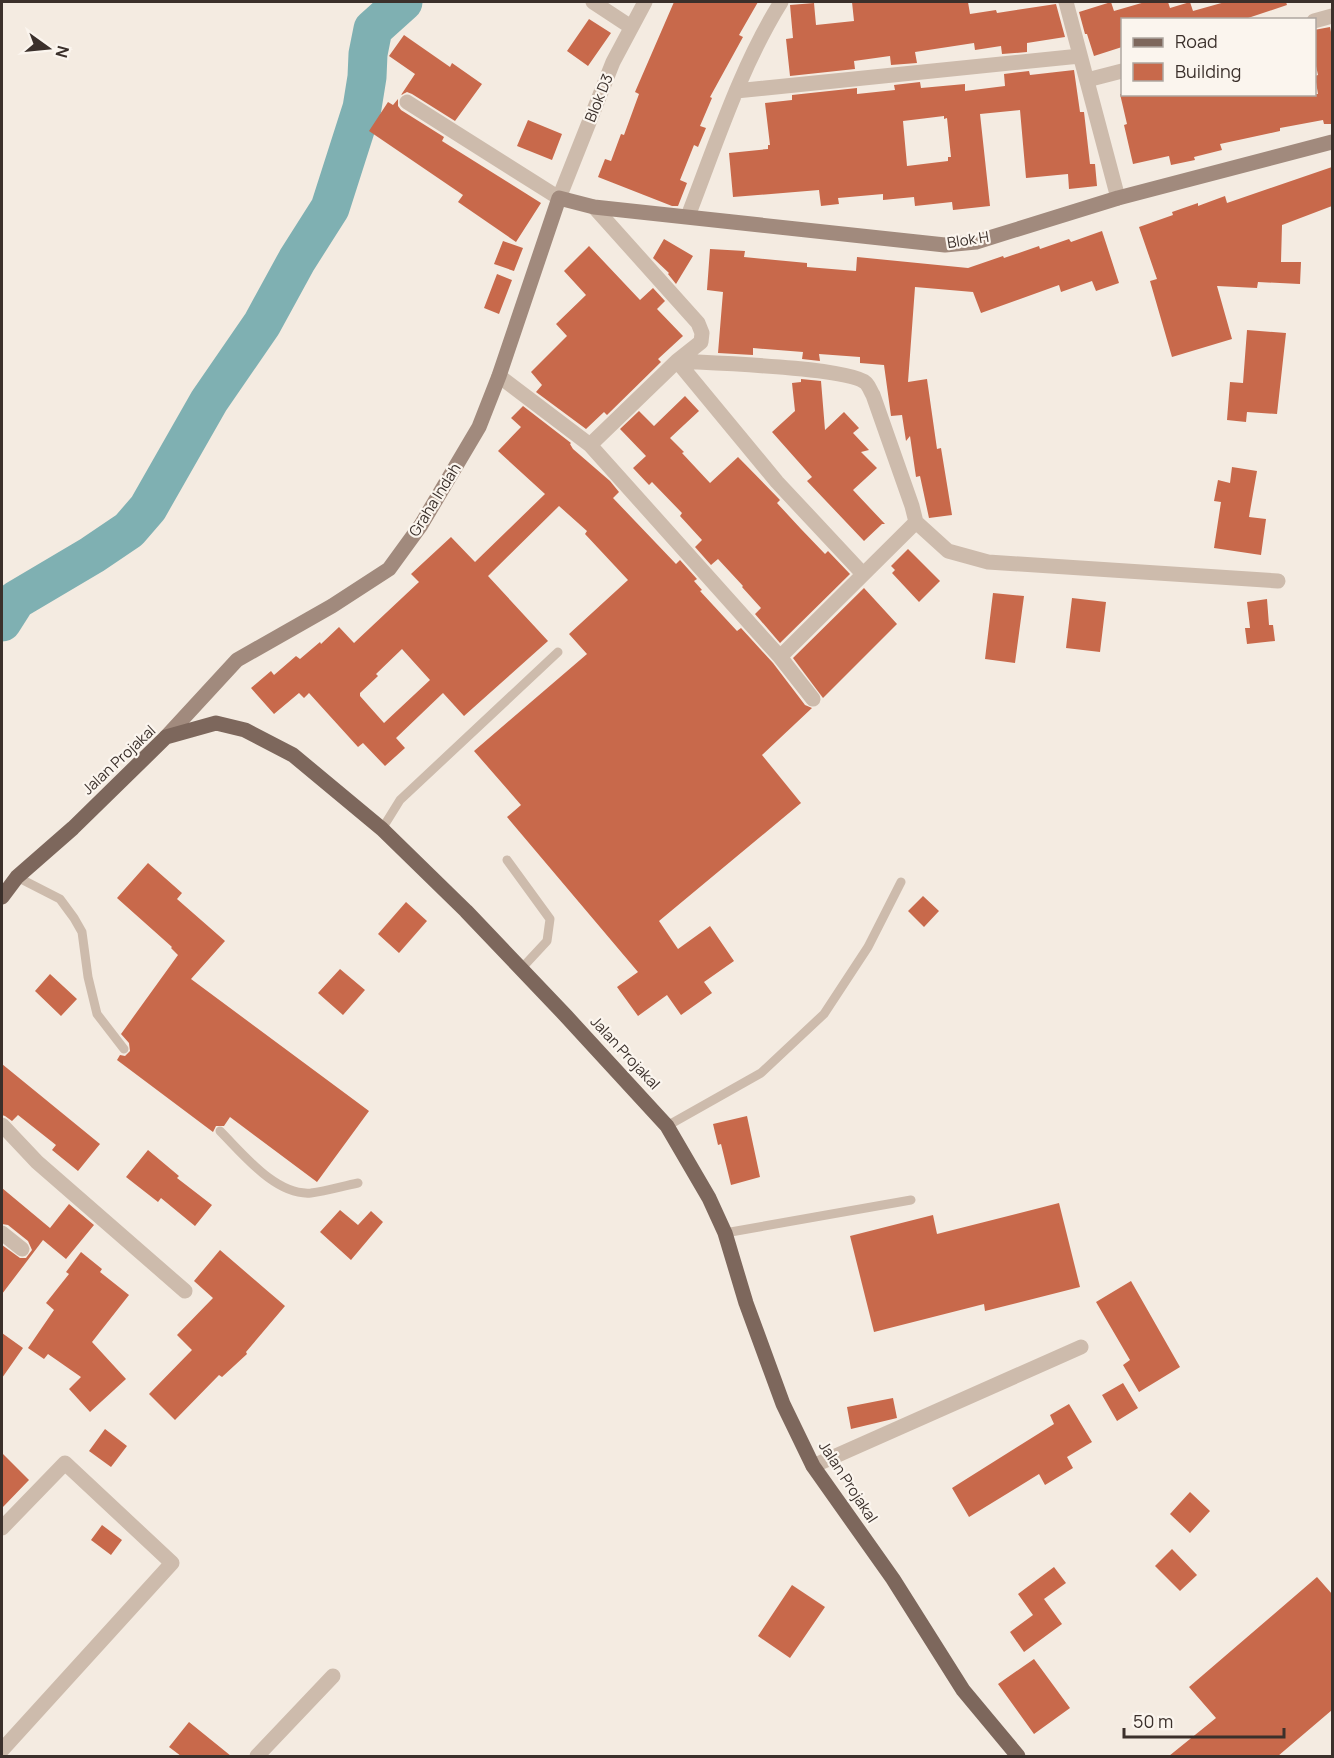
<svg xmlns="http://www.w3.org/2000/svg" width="1334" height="1758" font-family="Manrope,sans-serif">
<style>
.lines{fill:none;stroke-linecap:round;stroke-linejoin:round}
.river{stroke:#7fb0b2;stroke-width:39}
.building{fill:#c8694b;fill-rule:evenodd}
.lane{stroke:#cdbbac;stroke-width:9}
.street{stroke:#cdbbac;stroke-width:15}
.secondary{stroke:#a18a7d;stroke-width:15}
.primary{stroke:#7d675c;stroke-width:15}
.labels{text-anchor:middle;stroke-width:4.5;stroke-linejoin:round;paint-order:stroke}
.street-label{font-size:15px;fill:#3b302b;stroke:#fbf5ee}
</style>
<rect width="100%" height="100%" fill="#f4ebe1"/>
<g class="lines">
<path class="river" d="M 2,622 L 16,600 L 92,555 L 129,530 L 148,508 L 209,401 L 262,324 L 297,260 L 330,208 L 362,108 L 367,77 L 368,54 L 373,29 L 403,2"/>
</g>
<path class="building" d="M 674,2 L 758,2 L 739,35 L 743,37 L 710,97 L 712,98 L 700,126 L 706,128 L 698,147 L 694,145 L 680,180 L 687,183 L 678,206 L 672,206 L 598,177 L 605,159 L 611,161 L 621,134 L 624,135 L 639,94 L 635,92 Z
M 852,2 L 968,2 L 970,14 L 996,10 L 997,13 L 1056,4 L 1065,37 L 1027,43 L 1027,52 L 1002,54 L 1001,46 L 975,50 L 974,43 L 915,52 L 917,63 L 891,65 L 890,56 L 854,61 L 855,69 L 790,76 L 786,39 L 793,38 L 790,5 L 814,3 L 816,25 L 854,21 Z
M 1111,2 L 1114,11 L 1145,2 L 1168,2 L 1170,8 L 1190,2 L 1193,11 L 1225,2 L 1286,2 L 1287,5 L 1242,20 L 1122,20 L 1122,47 L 1094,56 L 1087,34 L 1085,34 L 1079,12 Z
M 589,19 L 611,33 L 588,66 L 567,51 Z
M 1330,27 L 1332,37 L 1332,124 L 1324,124 L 1323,120 L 1280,128 L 1280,131 L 1220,144 L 1222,150 L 1194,157 L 1195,160 L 1171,165 L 1169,156 L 1133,164 L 1124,125 L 1127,124 L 1120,94 L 1318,94 L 1315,76 L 1318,75 L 1314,57 L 1314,30 Z
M 404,35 L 450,67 L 452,63 L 482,84 L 455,121 L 412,94 L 407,92 L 401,95 L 415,74 L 389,56 Z
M 1074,70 L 1080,112 L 1084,112 L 1090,164 L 1095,164 L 1097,186 L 1069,189 L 1068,174 L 1026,178 L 1020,110 L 980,114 L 990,206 L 953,210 L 952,202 L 915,206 L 914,197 L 883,200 L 883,194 L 838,198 L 839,204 L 821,206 L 819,190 L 733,197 L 729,153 L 768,149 L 768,145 L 770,145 L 765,103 L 792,100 L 792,95 L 857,88 L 857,94 L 895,90 L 894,85 L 920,82 L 921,88 L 965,84 L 965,91 L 1005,86 L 1004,74 L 1029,71 L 1030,75 ZM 944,116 L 944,119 L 947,118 L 951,157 L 948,157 L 948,161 L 907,166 L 903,121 Z
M 398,99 L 398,106 L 401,110 L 444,137 L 442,141 L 541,203 L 516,242 L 458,202 L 463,195 L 369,131 L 388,102 L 393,105 Z
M 528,120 L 562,134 L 552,160 L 517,146 Z
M 1332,167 L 1332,206 L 1282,225 L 1281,262 L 1301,262 L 1300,284 L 1258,282 L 1257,288 L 1217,286 L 1232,339 L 1172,357 L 1150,281 L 1157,279 L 1139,227 L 1173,215 L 1172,212 L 1198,203 L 1198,206 L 1225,196 L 1227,203 Z
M 1102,231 L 1119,283 L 1096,291 L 1092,281 L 1061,292 L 1059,285 L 981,313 L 973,292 L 915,287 L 908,382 L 927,379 L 937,449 L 941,448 L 952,515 L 929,518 L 920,476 L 916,477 L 910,436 L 906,441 L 902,415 L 891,416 L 884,365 L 860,363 L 860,357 L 819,354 L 820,361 L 802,359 L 803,352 L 753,348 L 753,355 L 718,353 L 723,292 L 707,290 L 710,249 L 745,251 L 744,257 L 807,263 L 807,267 L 856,271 L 857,257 L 968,268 L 1003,256 L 1004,258 L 1039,246 L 1040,249 L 1069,239 L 1071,242 Z
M 664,239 L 693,256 L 676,284 L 668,274 L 669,273 L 653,258 Z
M 503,241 L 523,248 L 514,271 L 494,264 Z
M 589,246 L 640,300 L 653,288 L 665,301 L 657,309 L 683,336 L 658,359 L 661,362 L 607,415 L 604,412 L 586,429 L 536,392 L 542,385 L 531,372 L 567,336 L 556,324 L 586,295 L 564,271 Z
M 497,274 L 512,280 L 499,314 L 484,308 Z
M 1247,330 L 1286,333 L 1277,414 L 1247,412 L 1246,422 L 1227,420 L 1230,382 L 1243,383 Z
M 801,379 L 821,381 L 825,430 L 844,412 L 859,428 L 853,433 L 869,450 L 861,452 L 877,468 L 853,490 L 885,524 L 882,524 L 864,541 L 807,481 L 812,477 L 772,432 L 795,411 L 792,383 L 801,382 Z
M 685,396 L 699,411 L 670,438 L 684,452 L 682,453 L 710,483 L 738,457 L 780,500 L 777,503 L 801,529 L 825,554 L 828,551 L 850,574 L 780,643 L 755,614 L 761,608 L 742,587 L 743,586 L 718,559 L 711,565 L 695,547 L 702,540 L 680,516 L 682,513 L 652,482 L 649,485 L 633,468 L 646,456 L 620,429 L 639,411 L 654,426 Z
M 523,406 L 571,443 L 570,444 L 573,449 L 610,481 L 619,492 L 613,498 L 676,564 L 680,560 L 697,579 L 694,581 L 702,590 L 700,591 L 737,631 L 741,628 L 773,663 L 805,705 L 812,708 L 762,755 L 801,803 L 659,921 L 678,949 L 710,926 L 734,961 L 704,982 L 712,993 L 681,1015 L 667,995 L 638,1016 L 617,987 L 638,972 L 507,817 L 521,805 L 474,751 L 587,654 L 569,634 L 628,580 L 585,534 L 587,531 L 559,506 L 488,576 L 548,641 L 464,716 L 443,693 L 396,738 L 405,748 L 385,766 L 363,743 L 358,747 L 309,693 L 304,698 L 299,693 L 274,714 L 251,688 L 271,671 L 274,675 L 296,656 L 300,659 L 320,642 L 321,644 L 339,627 L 354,643 L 419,582 L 411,574 L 451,537 L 475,562 L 545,494 L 498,451 L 521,427 L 511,418 ZM 402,649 L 430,680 L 384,723 L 360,696 L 360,693 L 378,676 L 376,674 Z
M 1232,467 L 1257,471 L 1249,517 L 1266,519 L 1261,555 L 1214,548 L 1221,502 L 1214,501 L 1218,480 L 1230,483 Z
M 908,549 L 940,581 L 919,602 L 892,573 L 895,570 L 891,566 Z
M 864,588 L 897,624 L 823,698 L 793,658 Z
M 993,593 L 1024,596 L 1015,663 L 985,659 Z
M 1072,598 L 1106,602 L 1100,652 L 1066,648 Z
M 1267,599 L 1269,625 L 1273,625 L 1275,641 L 1247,644 L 1245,628 L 1250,628 L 1247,602 Z
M 148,863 L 182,893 L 177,899 L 225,941 L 191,979 L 369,1111 L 317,1182 L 230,1117 L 224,1126 L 216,1126 L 213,1132 L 117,1060 L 120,1055 L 125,1056 L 130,1051 L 129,1043 L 121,1034 L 178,955 L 171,948 L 172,947 L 117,898 Z
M 923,896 L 939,911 L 924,927 L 908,911 Z
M 406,902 L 427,921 L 399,953 L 378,934 Z
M 340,969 L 365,990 L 343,1015 L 318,993 Z
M 50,974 L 77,999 L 61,1016 L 35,991 Z
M 2,1064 L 100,1144 L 78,1171 L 52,1150 L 56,1145 L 18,1115 L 12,1121 L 5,1116 L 2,1115 Z
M 747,1116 L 760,1177 L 731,1185 L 721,1144 L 718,1145 L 713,1124 Z
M 148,1150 L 179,1176 L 177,1178 L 212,1205 L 195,1226 L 161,1198 L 158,1202 L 126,1177 Z
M 2,1188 L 50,1228 L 69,1204 L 94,1225 L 66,1259 L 43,1240 L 2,1294 L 2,1245 L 20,1258 L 26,1258 L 32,1250 L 28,1241 L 8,1225 L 2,1224 Z
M 1059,1203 L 1080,1287 L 985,1311 L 984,1304 L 874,1332 L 850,1236 L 933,1215 L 937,1234 Z
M 340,1210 L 358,1225 L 371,1211 L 383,1222 L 351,1260 L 320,1232 Z
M 220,1250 L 285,1306 L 246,1352 L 247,1354 L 222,1377 L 219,1375 L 175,1420 L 149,1394 L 192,1350 L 177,1335 L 213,1298 L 194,1281 Z
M 81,1252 L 102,1269 L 100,1272 L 129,1295 L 92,1342 L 126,1379 L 90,1412 L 69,1389 L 81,1377 L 48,1354 L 44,1359 L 28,1348 L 54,1310 L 46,1303 L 69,1274 L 66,1272 Z
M 1131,1281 L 1180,1367 L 1139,1392 L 1123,1365 L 1130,1360 L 1096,1302 Z
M 2,1333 L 23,1348 L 2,1378 Z
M 1123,1383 L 1138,1408 L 1117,1421 L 1102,1395 Z
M 893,1398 L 897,1418 L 851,1429 L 847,1407 Z
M 1069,1404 L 1092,1442 L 1067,1457 L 1073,1468 L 1045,1485 L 1039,1474 L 969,1517 L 952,1488 L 1054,1424 L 1050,1415 Z
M 105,1429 L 127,1446 L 111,1467 L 89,1451 Z
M 2,1453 L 29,1480 L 2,1508 Z
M 1190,1492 L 1210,1511 L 1190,1533 L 1170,1514 Z
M 102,1525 L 122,1540 L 111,1555 L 91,1540 Z
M 1172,1549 L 1197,1575 L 1180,1591 L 1155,1566 Z
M 1054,1567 L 1066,1583 L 1044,1599 L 1062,1624 L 1024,1652 L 1010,1632 L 1033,1615 L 1018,1594 Z
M 1317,1577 L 1332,1594 L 1332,1710 L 1278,1756 L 1169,1756 L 1216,1718 L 1189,1687 Z
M 792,1585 L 825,1607 L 790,1658 L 758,1636 Z
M 1034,1659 L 1070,1708 L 1034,1734 L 998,1684 Z
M 189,1722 L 231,1756 L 181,1756 L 169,1747 Z"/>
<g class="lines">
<path class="lane" d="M 382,829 L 400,800 L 558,652
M 507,860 L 550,919 L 547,941 L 521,969
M 17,877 L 60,899 L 74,918 L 82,932 L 88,977 L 97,1014 L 124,1049
M 667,1126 L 761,1073 L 824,1014 L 868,947 L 901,882
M 220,1131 C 243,1154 276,1196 311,1193 C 327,1191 343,1186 358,1183
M 725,1233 L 911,1200"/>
<path class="street" d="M 593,2 L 631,27
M 1066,2 L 1118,198
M 1314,21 L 1332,16
M 1087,80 L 1122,71
M 736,91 L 1080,56
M 407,102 L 559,198 L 613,62 L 645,2
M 688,216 C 716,144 740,68 781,2
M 677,361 C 709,363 848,367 866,383 C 869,386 871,392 873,395 L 912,506 L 916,522 L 780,657
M 677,361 L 777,482 L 863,574
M 499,376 L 590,445 L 780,657 L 813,699
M 590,445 L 677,361 L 701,342 L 702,333 L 698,323 L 594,207
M 916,522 L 948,551 L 988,562 L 1278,581
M 2,1125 L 37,1162 L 185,1291
M 2,1233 L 22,1249
M 813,1466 L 1081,1347
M 2,1528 L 65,1463 L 172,1563 L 2,1750
M 257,1756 L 333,1676"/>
<path class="secondary" d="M 166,737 L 237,660 L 332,606 L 389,569 L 421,525 L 479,427 L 499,376 L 559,198 L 594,207 L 945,245 L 976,242 L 1118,198 L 1332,142"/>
<path class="primary" d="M 2,897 L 17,877 L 73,828 L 166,737 L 216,723 L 245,730 L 293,755 L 382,829 L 466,911 L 566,1016 L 667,1126 L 709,1198 L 725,1233 L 746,1303 L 783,1404 L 813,1466 L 893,1579 L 963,1690 L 1018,1756"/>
</g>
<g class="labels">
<g class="street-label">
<text transform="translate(599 98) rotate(-68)" y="5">Blok D3</text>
<text transform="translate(968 240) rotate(-9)" y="5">Blok H</text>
<text transform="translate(435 500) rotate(-58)" y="5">Graha Indah</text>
<text transform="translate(119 760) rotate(-43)" y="5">Jalan Projakal</text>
<text transform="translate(625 1053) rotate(47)" y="5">Jalan Projakal</text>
<text transform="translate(848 1482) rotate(57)" y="5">Jalan Projakal</text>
</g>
</g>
<rect width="1334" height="1758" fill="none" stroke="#3b302b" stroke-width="6"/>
<rect x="1121" y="18" width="195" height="78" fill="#fbf5ee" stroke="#aea6a0" stroke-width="1.5"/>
<rect x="1133" y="38" width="30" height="9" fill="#7d675c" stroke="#aea6a0" stroke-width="1.5"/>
<text x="1175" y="48" font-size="18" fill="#3b302b">Road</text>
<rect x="1133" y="63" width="30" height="18" fill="#c8694b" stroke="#aea6a0" stroke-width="1.5"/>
<text x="1175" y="78" font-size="18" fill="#3b302b">Building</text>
<g transform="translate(48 48) rotate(105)" stroke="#fbf5ee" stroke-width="4.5" paint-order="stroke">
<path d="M0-4.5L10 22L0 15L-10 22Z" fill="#3b302b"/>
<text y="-9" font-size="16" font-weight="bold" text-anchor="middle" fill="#3b302b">N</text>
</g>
<path d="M1124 1728v9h160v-9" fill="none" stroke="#3b302b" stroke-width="3"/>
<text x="1133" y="1728" font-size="18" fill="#3b302b" stroke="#fbf5ee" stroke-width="4.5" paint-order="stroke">50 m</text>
</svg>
